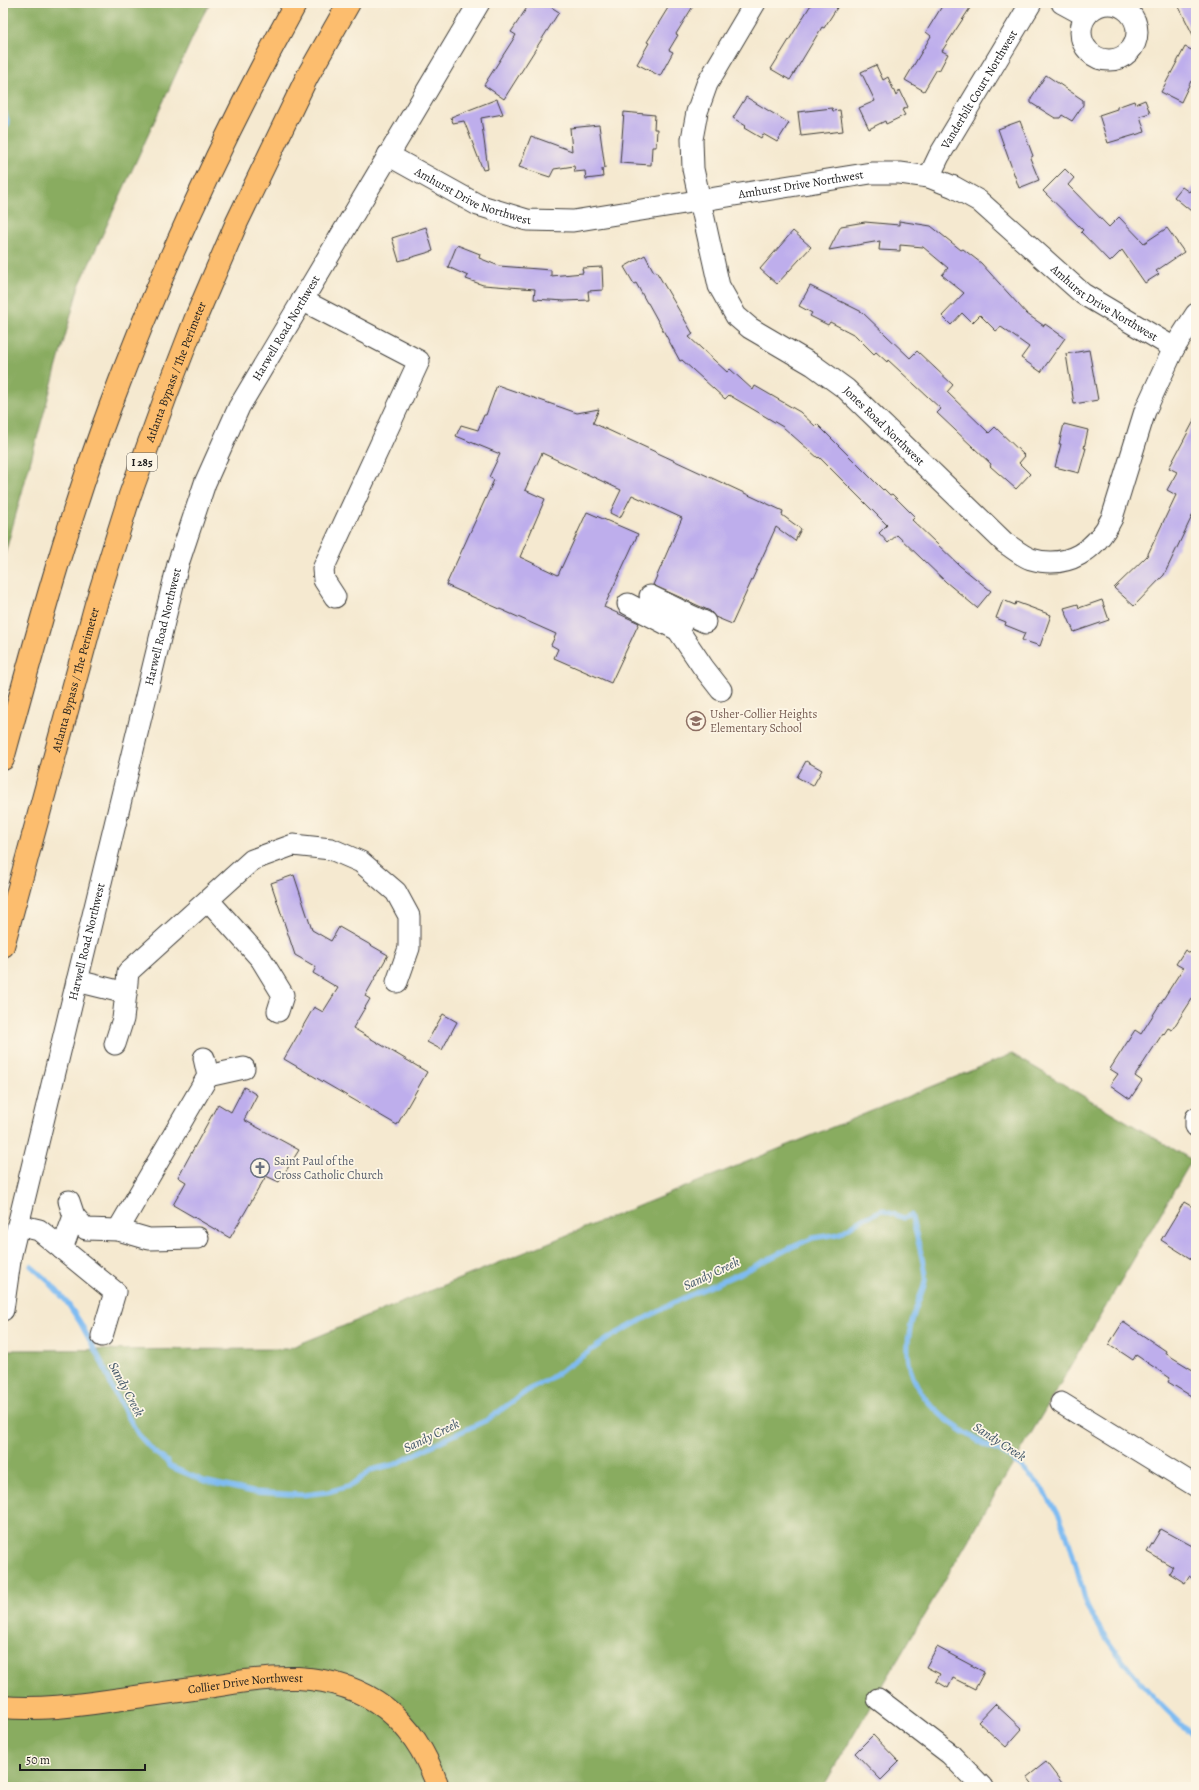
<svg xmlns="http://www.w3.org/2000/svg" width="1199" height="1790" font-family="Alegreya,serif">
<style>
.forest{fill:#89ac61;stroke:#52643e}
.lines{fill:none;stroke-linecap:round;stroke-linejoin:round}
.stream{stroke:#7fbcf2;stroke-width:5}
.building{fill:#beaeec}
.minor-casing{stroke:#3d3b37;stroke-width:23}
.major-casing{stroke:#3d3b37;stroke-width:24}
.highway-casing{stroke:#3d3b37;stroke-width:24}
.minor{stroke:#fff;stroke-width:21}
.major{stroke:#fcbd6e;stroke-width:22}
.highway{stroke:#fcbd6e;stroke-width:22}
.labels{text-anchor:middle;stroke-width:3.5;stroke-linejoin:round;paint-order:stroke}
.shield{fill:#fcf5e5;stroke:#5f5d58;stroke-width:1}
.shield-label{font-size:11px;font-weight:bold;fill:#1c1c1c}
.street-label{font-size:12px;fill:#1c1c1c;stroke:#fcf5e5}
.education-label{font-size:12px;fill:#785e54;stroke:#fcf5e5;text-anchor:start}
.worship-label{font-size:12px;fill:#5b616d;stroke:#fcf5e5;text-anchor:start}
.water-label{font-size:13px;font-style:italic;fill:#3f5467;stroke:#fcf5e5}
</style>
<rect width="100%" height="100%" fill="#fcf5e5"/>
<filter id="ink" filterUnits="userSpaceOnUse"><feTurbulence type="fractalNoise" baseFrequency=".025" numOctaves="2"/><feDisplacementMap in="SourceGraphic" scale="8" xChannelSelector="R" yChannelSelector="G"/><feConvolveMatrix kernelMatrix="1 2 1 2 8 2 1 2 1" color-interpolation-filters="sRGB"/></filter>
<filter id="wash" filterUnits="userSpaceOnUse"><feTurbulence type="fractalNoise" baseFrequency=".012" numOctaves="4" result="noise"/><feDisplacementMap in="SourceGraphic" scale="16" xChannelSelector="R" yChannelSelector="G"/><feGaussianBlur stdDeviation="0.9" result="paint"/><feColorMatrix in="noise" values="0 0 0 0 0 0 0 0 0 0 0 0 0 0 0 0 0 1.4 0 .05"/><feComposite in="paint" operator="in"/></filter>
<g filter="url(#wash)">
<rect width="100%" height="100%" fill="#f5e9d0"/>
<path class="forest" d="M 3,3 L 210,3 L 202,17 L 79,286 L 3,561 Z
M 1012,1054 L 1192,1160 L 823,1787 L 3,1787 L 3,1377 L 8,1350 L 287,1349 Z"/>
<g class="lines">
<path class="stream" d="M 3,108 L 8,123 L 3,133
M 31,1266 L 49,1282 L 66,1301 L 80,1322 L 104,1367 L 113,1390 L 138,1434 L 154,1452 L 168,1462 L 169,1466 L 204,1481 L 253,1492 L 303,1495 L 328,1492 L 352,1485 L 371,1470 L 396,1464 L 441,1441 L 487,1420 L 527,1391 L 549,1379 L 612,1336 L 677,1301 L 745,1271 L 790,1248 L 813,1238 L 839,1234 L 859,1221 L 882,1210 L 904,1218 L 911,1215 C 915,1230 926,1267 925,1281 C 924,1288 920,1296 918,1302 C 909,1327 903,1351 913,1377 C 926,1409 956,1428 984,1444 C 991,1448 1000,1451 1007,1456 C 1020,1465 1032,1477 1042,1489 C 1064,1515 1071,1548 1080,1580 C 1083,1589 1084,1599 1088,1607 C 1110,1652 1158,1705 1196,1738"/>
</g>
<g id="blocks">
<path class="building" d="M 530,3 L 545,3 L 559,12 L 504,99 L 484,85 L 516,35 L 511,32 Z
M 671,3 L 695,3 L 676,34 L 678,35 L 669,50 L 673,52 L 660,76 L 637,64 L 649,43 L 647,42 Z
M 812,3 L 840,3 L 824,28 L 822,27 L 790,80 L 771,69 Z
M 944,3 L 962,3 L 970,8 L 942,51 L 948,54 L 939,71 L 937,69 L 924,91 L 905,80 L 931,36 L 926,32 Z
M 1177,3 L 1196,3 L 1196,41 Z
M 1185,47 L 1196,52 L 1196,84 L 1191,81 L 1181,102 L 1161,92 Z
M 876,65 L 883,80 L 888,77 L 896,96 L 900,90 L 908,107 L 902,110 L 905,115 L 886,124 L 885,121 L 869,129 L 859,108 L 875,101 L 861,72 Z
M 1046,75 L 1083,100 L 1083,105 L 1072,121 L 1062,115 L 1060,118 L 1055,118 L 1031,103 L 1031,98 Z
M 746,97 L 789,123 L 777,142 L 763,134 L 761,138 L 744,128 L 746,126 L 733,118 Z
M 497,99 L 503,114 L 481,118 L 488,169 L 483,170 L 464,121 L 453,123 L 451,117 Z
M 1145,100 L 1150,113 L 1140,116 L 1145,132 L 1108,143 L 1099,115 L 1117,109 L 1117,107 L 1134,101 L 1135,104 Z
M 832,108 L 833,111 L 840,110 L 843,131 L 801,136 L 798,112 Z
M 624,112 L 655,115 L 654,129 L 657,129 L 656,147 L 652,147 L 651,165 L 620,163 Z
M 1020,121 L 1033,156 L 1030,158 L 1039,180 L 1019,188 L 998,129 Z
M 599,125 L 605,168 L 602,169 L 603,177 L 586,179 L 585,171 L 575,172 L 574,166 L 554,169 L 550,177 L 519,167 L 531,136 L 572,151 L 570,128 Z
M 1065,169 L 1074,178 L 1068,185 L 1109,227 L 1119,217 L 1144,243 L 1167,228 L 1184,252 L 1156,271 L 1159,274 L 1145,283 L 1122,250 L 1110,262 L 1081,232 L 1083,230 L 1043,191 Z
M 1196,183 L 1196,215 L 1174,197 L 1182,187 L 1189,192 Z
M 899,221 L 931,226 L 961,250 L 963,249 L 981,263 L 1027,314 L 1044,326 L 1045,324 L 1065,338 L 1041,372 L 1021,358 L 1029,347 L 1001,327 L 996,331 L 980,315 L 972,323 L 962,313 L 951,325 L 942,316 L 964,293 L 942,275 L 948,268 L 923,247 L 900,245 L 900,251 L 879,250 L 880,241 L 829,250 L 841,226 L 865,222 L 899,225 Z
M 426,227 L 433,251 L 399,261 L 392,238 Z
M 793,231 L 811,247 L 777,284 L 760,269 Z
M 457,245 L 480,254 L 479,258 L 499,266 L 551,270 L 551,276 L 583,273 L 582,268 L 602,267 L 603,290 L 588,291 L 589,300 L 565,301 L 534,299 L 535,289 L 483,285 L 466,279 L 468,276 L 448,267 Z
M 645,255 L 654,272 L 656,271 L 693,334 L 689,337 L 727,372 L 730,369 L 753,390 L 755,386 L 800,412 L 815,426 L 817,424 L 883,490 L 884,489 L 890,495 L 892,494 L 915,517 L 912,520 L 960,566 L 991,591 L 977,608 L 946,582 L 897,535 L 888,543 L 879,533 L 887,525 L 819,457 L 818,458 L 783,427 L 729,395 L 725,399 L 682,360 L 680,361 L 648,303 L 647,303 L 636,283 L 634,284 L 624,267 Z
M 810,286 L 862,312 L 910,358 L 917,351 L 953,385 L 947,392 L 989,433 L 995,427 L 1025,456 L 1019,463 L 1030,474 L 1016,489 L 990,466 L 991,464 L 937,413 L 941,409 L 888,360 L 887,362 L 876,352 L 874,354 L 855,335 L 830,322 L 828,325 L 810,316 L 812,313 L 799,306 Z
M 1089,350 L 1098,400 L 1074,404 L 1066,354 Z
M 497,385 L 577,413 L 599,409 L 593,423 L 783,511 L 782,515 L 801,529 L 795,541 L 776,527 L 732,624 L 715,617 L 710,611 L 653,585 L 682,518 L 632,495 L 620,518 L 610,513 L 621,490 L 542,453 L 525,490 L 545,499 L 520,557 L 558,575 L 587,512 L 638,534 L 604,607 L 639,623 L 611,683 L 554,658 L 558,649 L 551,645 L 556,634 L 446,585 L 494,480 L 489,477 L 500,454 L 456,436 L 461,425 L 478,430 L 484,415 L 486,415 Z
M 1196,417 L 1196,508 L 1164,575 L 1134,606 L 1114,588 L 1147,556 L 1176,495 L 1167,490 L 1177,472 L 1169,468 Z
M 1064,424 L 1088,430 L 1084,448 L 1086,448 L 1079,473 L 1055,467 L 1061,444 L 1059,444 Z
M 1003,600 L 1015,605 L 1016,602 L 1051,615 L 1040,646 L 1022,640 L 1025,633 L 1005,625 L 1006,622 L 996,618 Z
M 1102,600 L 1109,620 L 1074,632 L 1064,608 L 1078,604 L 1079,608 Z
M 806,761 L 822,770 L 813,786 L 797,777 Z
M 294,875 L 312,930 L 331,941 L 339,927 L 388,955 L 365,996 L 370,999 L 353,1028 L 427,1072 L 397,1125 L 284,1059 L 314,1007 L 323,1012 L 338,988 L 313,973 L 316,967 L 295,955 L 271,883 Z
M 1196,948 L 1196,993 L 1172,1030 L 1168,1028 L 1164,1034 L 1163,1033 L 1135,1076 L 1142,1081 L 1130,1099 L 1110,1085 L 1118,1074 L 1110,1069 L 1135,1030 L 1141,1034 L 1183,968 L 1176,964 L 1185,950 L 1192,954 Z
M 443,1014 L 457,1022 L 442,1050 L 427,1042 Z
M 244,1087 L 257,1095 L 244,1120 L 299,1150 L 279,1182 L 266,1176 L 230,1238 L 173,1205 L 186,1182 L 178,1177 L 218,1104 L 231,1112 Z
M 1184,1202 L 1196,1209 L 1196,1262 L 1161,1240 Z
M 1123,1322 L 1166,1351 L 1165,1353 L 1196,1372 L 1196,1399 L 1168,1382 L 1170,1378 L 1136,1355 L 1133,1360 L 1109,1344 Z
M 1161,1529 L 1196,1548 L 1196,1581 L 1189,1576 L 1185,1583 L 1169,1573 L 1173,1567 L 1147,1552 Z
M 937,1647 L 984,1672 L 975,1689 L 953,1678 L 948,1688 L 936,1681 L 940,1674 L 926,1667 Z
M 995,1704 L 1022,1729 L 1006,1747 L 978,1722 Z
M 873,1735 L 899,1762 L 881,1780 L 855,1753 Z
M 1046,1762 L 1059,1779 L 1065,1787 L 1035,1787 L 1027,1777 Z"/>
</g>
</g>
<g filter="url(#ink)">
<use href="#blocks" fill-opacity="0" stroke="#3d3b37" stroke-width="1"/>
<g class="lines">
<g class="minor-casing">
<g id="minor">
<path id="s1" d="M 755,3 L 707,84 L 697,112 L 692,139 L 693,169 L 719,286 L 736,316 L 750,328 L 813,365 L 846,389 L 1005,543 C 1013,548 1022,556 1031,559 C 1068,570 1096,550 1112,518 L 1145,411 L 1174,348 L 1196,314"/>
<path d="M 1062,3 L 1086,16"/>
<circle cx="1109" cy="32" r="28"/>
<path id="s2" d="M 388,155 L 478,205 L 527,220 L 573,221 L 871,173 L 900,173 L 929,177 L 954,187 L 979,201 L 1083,294 L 1174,348"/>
<path id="s3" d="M 929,177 L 939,156 L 1031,3"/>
<path d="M 302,300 L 419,361 L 323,569 L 324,580 L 335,597"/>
<path d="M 650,596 L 687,614 L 678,630"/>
<path d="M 628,604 L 678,630 L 703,667 L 721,690"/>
<path d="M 687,614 L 705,622"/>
<path d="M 209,901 L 261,959 L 283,995 L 278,1011"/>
<path d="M 77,981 L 126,993 L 123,1019 L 115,1044"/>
<path d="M 126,993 L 128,972 L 252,860 L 293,845 L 331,849 L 361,862 L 396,892 L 409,916 L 409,948 L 397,982"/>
<path d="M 208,1076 L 244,1068"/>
<path d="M 1196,1118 L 1196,1126"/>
<path d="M 74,1216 L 86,1229 L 118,1230 L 149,1239 L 198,1238"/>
<path d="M 18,1225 L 39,1230 L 115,1292 L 102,1336"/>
<path d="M 118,1230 L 208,1076 L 204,1058"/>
<path d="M 62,1249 L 74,1216 L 69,1201"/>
<path id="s4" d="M 3,1310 L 11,1254 L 178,564 L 205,483 L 239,407 L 479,3"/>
<path d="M 1061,1403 L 1196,1486"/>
<path d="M 878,1699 L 950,1754 L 982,1787"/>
</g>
</g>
<g class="major-casing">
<g id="major">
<path id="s5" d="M 3,1707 C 33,1710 63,1707 93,1703 C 131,1698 169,1692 207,1687 C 237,1682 267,1677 298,1678 C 370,1682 415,1720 438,1787"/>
</g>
</g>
<g class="highway-casing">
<g id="highway">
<path d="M 3,759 C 35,641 67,522 110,407 C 162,268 224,134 296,3"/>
<path id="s6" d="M 3,946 L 96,604 L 130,495 L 167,393 L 197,315 L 237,222 L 307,77 L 349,3"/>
</g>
</g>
<use href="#minor" class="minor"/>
<use href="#major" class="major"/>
<use href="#highway" class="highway"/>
</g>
</g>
<defs>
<g id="school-ring" transform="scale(1)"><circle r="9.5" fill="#fcf5e5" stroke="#8d6e63" stroke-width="1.5"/><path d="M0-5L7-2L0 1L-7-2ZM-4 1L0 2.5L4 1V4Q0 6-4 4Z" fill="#8d6e63"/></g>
<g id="church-ring" transform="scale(1)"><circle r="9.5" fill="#fcf5e5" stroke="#6b7280" stroke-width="1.5"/><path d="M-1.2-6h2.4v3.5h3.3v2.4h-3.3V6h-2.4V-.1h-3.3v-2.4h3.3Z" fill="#6b7280"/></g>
</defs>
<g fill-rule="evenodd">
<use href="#school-ring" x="696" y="721"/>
<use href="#church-ring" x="260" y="1168"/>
</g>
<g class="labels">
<rect class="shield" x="127" y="453" width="30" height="18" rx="3"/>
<g class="shield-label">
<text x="142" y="466">I 285</text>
</g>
<g class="street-label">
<text dy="4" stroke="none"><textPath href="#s3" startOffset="101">Vanderbilt Court Northwest</textPath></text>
<text dy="4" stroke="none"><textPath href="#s2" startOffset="431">Amhurst Drive Northwest</textPath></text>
<text dy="4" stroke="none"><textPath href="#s2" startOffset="95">Amhurst Drive Northwest</textPath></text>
<text dy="4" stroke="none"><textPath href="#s2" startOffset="778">Amhurst Drive Northwest</textPath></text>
<text dy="4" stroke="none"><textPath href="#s4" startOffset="1027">Harwell Road Northwest</textPath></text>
<text dy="4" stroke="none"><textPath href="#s6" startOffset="600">Atlanta Bypass / The Perimeter</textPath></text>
<text dy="4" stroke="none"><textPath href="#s1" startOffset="521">Jones Road Northwest</textPath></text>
<text dy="4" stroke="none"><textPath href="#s4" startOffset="702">Harwell Road Northwest</textPath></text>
<text dy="4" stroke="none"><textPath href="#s6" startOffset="276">Atlanta Bypass / The Perimeter</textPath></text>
<text dy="4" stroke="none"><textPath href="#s4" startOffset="378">Harwell Road Northwest</textPath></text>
<text dy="4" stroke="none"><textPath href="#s5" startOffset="244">Collier Drive Northwest</textPath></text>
</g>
<g class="education-label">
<text x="710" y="718">Usher-Collier Heights<tspan x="710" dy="14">Elementary School</tspan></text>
</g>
<g class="worship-label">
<text x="274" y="1165">Saint Paul of the<tspan x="274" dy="14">Cross Catholic Church</tspan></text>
</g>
<g class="water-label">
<text transform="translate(711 1273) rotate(-25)" y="5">Sandy Creek</text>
<text transform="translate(127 1389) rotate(62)" y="5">Sandy Creek</text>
<text transform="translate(431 1435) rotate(-26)" y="5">Sandy Creek</text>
<text transform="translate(1000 1441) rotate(33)" y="5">Sandy Creek</text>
</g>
</g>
<rect width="1199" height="1790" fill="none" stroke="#fcf5e5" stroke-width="16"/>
<path d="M20 1764v6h125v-6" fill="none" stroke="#1c1c1c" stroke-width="2"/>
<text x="26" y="1764" font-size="12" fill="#1c1c1c" stroke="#fcf5e5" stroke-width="3" paint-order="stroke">50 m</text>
</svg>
